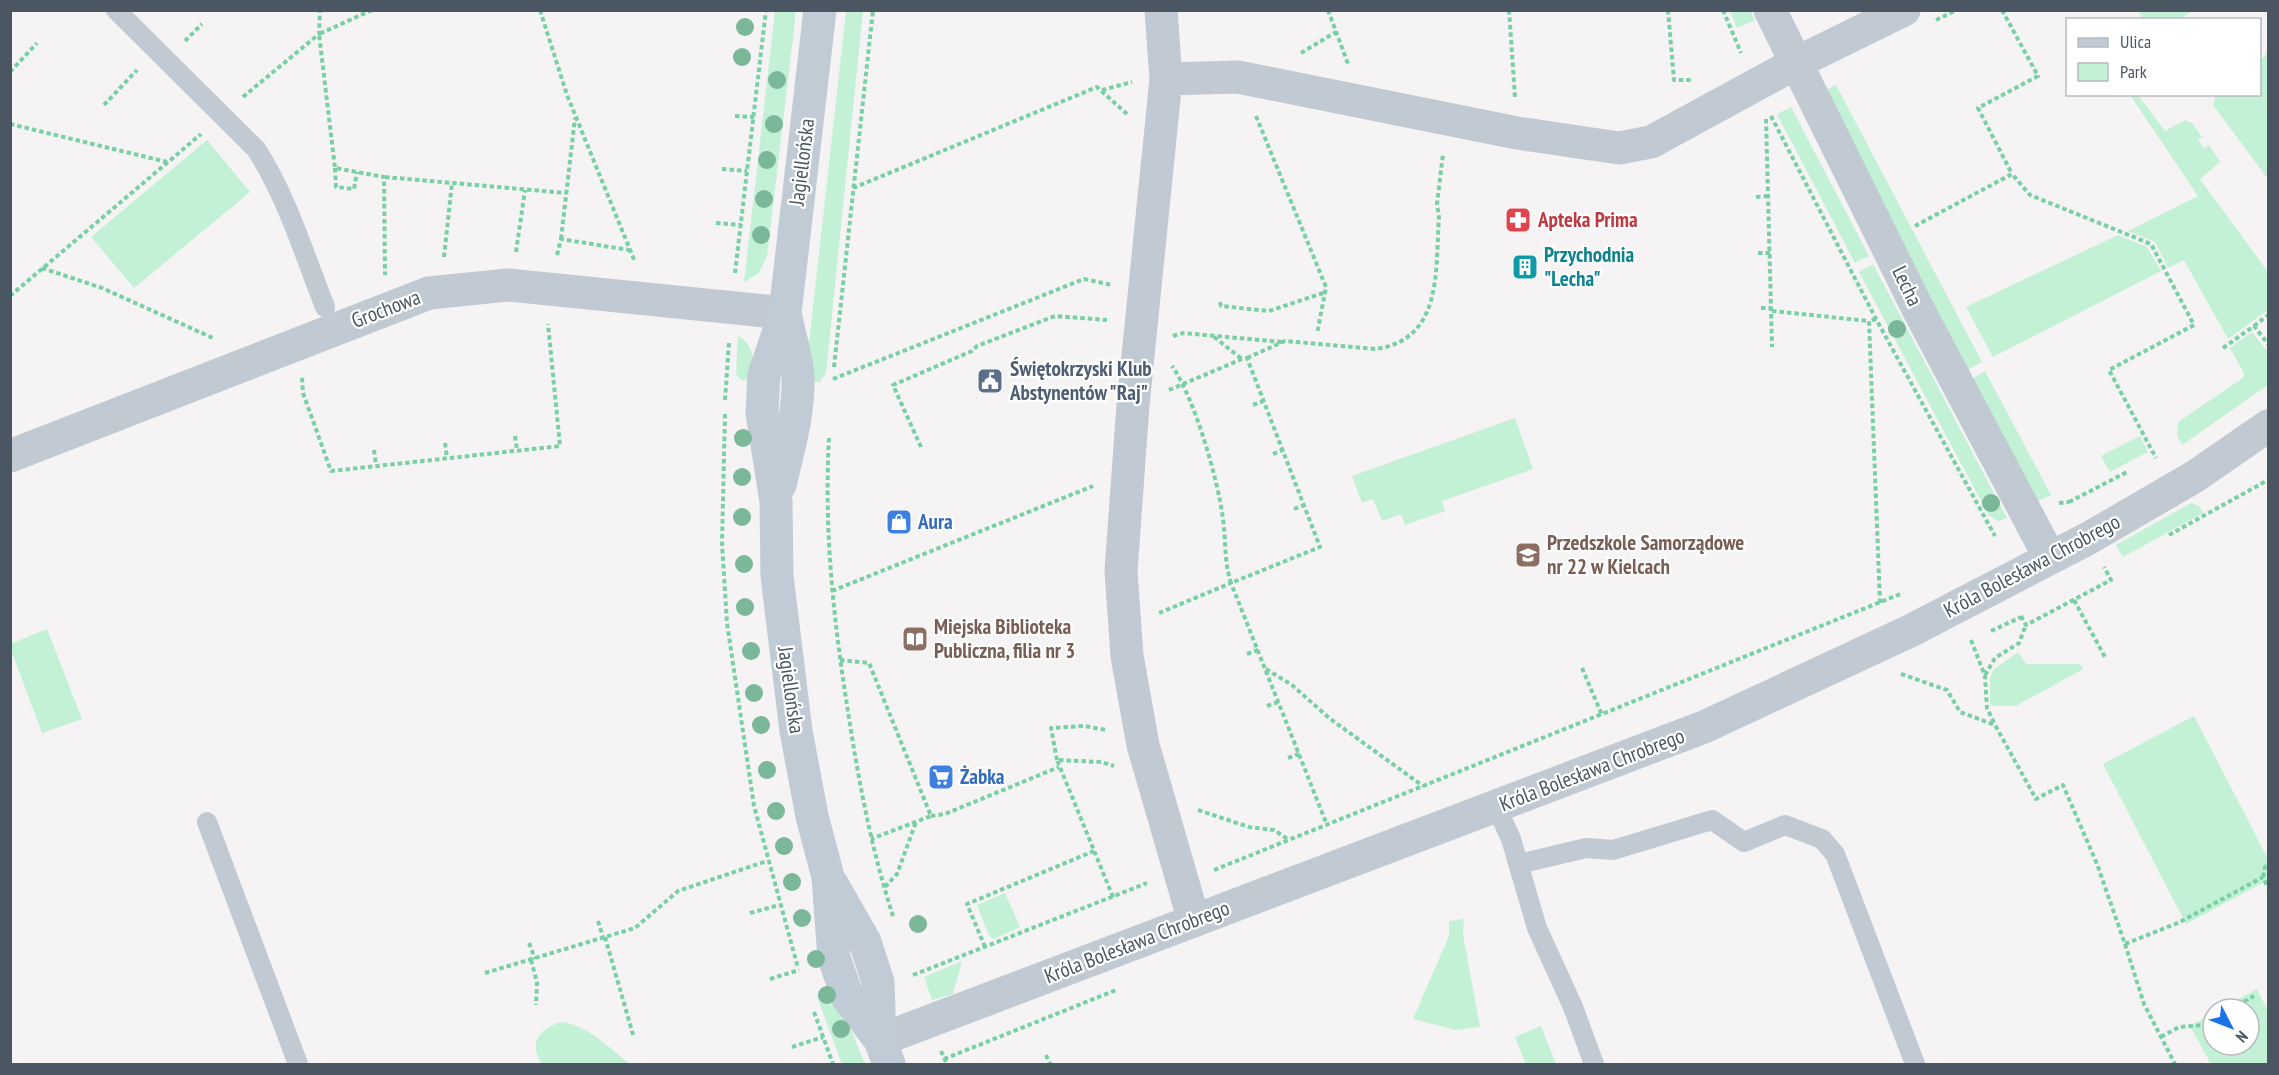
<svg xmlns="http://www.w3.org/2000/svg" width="2279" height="1075" font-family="'PT Sans Narrow',sans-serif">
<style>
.green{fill:#c3f1d5}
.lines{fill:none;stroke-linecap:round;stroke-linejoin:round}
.path{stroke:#7ad0a6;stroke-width:4;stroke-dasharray:4.5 3;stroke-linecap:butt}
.lane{stroke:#c1cad2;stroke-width:20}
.street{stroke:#c1cad2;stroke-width:33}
.secondary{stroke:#c1cbd6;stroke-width:33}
.tree{fill:#7bb799}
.labels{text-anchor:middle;stroke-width:4.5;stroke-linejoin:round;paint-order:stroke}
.street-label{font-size:21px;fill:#4a5661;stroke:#fff}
.health-label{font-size:21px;font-weight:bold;fill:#be3a42;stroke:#fff;text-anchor:start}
.culture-label{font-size:21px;font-weight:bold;fill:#0d838f;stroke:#fff;text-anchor:start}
.service-label{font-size:21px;font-weight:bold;fill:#4e5e75;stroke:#fff;text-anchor:start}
.shop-label{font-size:21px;font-weight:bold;fill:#366cbe;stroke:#fff;text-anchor:start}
.education-label{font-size:21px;font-weight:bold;fill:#785e54;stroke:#fff;text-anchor:start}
</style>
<rect width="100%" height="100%" fill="#f5f3f3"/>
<path class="green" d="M 775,11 L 795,11 L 795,21 L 767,256 L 759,273 L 744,282 Z
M 846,11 L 863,11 L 826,373 L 820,382 L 814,382 L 809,343 Z
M 1730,11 L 1750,11 L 1755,20 L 1737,28 Z
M 2138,11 L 2192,11 L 2180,19 L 2144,19 Z
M 2268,53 L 2268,179 L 2213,105 L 2216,95 L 2260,94 L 2260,60 Z
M 1836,85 L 1982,362 L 1966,371 L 1824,91 Z
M 2130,95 L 2138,95 L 2165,131 L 2185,120 L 2192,123 L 2202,137 L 2198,140 L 2204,148 L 2209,145 L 2220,162 L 2200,179 L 2268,272 L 2268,310 L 2228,339 L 2184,260 L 2168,268 L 2155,242 L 2128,231 L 2198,196 Z
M 1791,107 L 1869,256 L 1855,263 L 1777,114 Z
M 207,140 L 250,192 L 134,288 L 91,237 Z
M 2118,235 L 2147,247 L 2161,271 L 1993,357 L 1966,307 Z
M 1873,264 L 2007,518 L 1998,521 L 1989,516 L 1859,272 Z
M 2252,332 L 2268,352 L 2268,385 L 2182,445 L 2177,435 L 2178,422 L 2243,378 L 2244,373 L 2230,348 Z
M 738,335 C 756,347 754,363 753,381 L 741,380 L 736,374 Z
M 1985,371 L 2051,495 L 2038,501 L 1972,379 Z
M 1515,418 L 1533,469 L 1442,501 L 1445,511 L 1405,525 L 1401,514 L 1382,521 L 1373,499 L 1362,503 L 1352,476 Z
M 2140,436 L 2148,452 L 2110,472 L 2101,456 Z
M 2191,503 L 2199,506 L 2203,513 L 2123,557 L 2116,545 Z
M 47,629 L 82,719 L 42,733 L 11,650 L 10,644 Z
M 2018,652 L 2026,664 L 2080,664 L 2083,669 L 2016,706 L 1993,706 L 1990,704 L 1990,678 L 1993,670 Z
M 2194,716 L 2268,859 L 2268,880 L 2186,924 L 2103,764 Z
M 1005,893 L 1020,927 L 994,939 L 989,936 L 977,905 Z
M 1464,919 L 1463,935 L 1480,1027 L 1456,1030 L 1413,1019 L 1449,936 L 1449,921 Z
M 962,961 L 953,994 L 932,1000 L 924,977 Z
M 830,987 L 835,990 L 865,1064 L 842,1064 L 817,997 L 820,992 Z
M 2257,989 L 2268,1011 L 2268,1064 L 2211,1064 L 2190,1026 L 2213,1013 L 2213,1045 L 2249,1045 L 2249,1009 L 2221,1009 Z
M 560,1022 C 586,1023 610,1049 630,1064 L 542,1064 C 528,1043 539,1030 560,1022 Z
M 1541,1026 L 1556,1064 L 1526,1064 L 1515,1037 Z"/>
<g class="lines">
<path class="path" d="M 372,10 L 319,34 L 335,168 L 384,177 L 385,275
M 540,10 L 567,95 L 635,262
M 1328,10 L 1348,64
M 1509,10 L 1515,97
M 1668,10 L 1674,80 L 1691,80
M 1723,10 L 1741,53
M 2002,10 L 2038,76 L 1978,108 L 2012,174
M 1936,20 L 1957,10
M 185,41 L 202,24
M 1301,53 L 1336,32
M 10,72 L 37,43
M 1102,90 L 1132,82
M 243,97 L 319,34 L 320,10
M 104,105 L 137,70
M 735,116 L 754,117
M 1256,116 L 1326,287 L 1317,334
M 1771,116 L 1876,319 L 1995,536
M 1766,119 L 1772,347
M 10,124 L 167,162
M 335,168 L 336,187 L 354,189 L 357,172
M 722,169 L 747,171
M 385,177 L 566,193
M 853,188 L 1097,87 L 1127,114
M 1756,197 L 1768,196
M 716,223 L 741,225
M 1915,226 L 2012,174 L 2030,195 L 2151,244 L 2194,325 L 2109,370 L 2156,458
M 561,239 L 575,118
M 516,252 L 525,190
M 1758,253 L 1770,253
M 557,255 L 561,239 L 629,250
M 444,257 L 452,183
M 42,268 L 102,288 L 215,339
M 735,273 L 766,10
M 10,296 L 201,134
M 1220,302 L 1221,306 L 1269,311 L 1323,293
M 1761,308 L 1771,308
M 1772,311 L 1869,321
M 1876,319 L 1869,321 L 1880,603
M 2254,326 L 2268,315
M 1173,336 L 1183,333 L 1282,342
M 1214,337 L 1242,359
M 2223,348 L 2254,326 L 2268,344
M 1247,358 L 1285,341 L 1375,349 C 1444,340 1435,269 1439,217 L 1437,204 L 1443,154
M 834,367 L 873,10
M 302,378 L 303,393 L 331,471 L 560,446 L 548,324
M 833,379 L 1084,279 L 1112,285
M 1169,390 L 1242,359 L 1247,358 L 1320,547 L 1231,583 C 1224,561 1226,542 1223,519 C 1218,480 1195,399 1172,366
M 725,400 L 729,342
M 1253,405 L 1264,401
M 725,414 L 722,543 L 727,623 L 754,806 L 798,968
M 515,436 L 517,450
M 829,438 C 824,528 833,616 847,705 C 858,778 871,849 894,919
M 445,443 L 447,458
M 921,447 L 893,385 L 972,351 L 977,346 L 1055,316 L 1107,320
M 374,450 L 376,465
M 1273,454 L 1283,450
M 2069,502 L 2129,471
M 2059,503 L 2069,502
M 1294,509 L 1304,505
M 2169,535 L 2268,480
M 832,591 L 1093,486
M 2074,600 L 2106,659
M 1159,613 L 1231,583 L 1327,825
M 2021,616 L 2026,625 L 2111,580 L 2104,567
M 1991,631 L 2021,617
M 1971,640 L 1985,676 L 1987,708 L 1995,725
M 1247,654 L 1258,650
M 840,660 L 869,663 L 931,816 L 871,839
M 1582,668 L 1602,715
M 1266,669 L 1292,685 L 1329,718 L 1423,786
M 1901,674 L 1947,690 L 1960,712 L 1995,725 L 2036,799 L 2063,785 L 2097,864 L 2125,944 L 2180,922 L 2263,877 L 2268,888
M 1985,675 L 1995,658 L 2019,643 L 2026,625
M 1267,706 L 1278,702
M 1288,758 L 1299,754
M 1057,760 L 1051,728 L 1084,726 L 1106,730
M 1198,810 L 1249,827 L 1274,830 L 1289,840
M 931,816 L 945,814 L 1059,767
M 1214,870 L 1903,593
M 2263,877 L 2265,867 L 2268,865
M 885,887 L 897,874 L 916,822
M 1113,897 L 1057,760 L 1101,762 L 1114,766
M 750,913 L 779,905
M 598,921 L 603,937
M 605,937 L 634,1038
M 529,943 L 535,959
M 2125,944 L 2144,1004 L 2175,1064
M 985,947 L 967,904 L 1094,851
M 531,960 L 537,982 L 536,1005
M 485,973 L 635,928 L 678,891 L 767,861
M 913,975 L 1147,883
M 770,979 L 799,970
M 2231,1009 L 2254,996
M 814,1012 L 833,1064
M 2161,1037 L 2179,1027 L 2204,1025 L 2213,1020
M 792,1047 L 823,1037
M 941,1051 L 947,1064
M 1046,1055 L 1050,1064
M 944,1059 L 1116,990"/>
<path class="lane" d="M 116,10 L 256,149 C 287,197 304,254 325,307
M 1496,806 L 1511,839 L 1537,928 L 1573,1007 L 1594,1064
M 207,822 L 298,1064
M 1519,864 L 1586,848 L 1613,850 L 1712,820 L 1744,842 L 1785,825 L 1822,839 L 1835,854 L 1915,1064"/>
<path class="street" d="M 1161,10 L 1166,79 L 1133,405 L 1121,571 L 1127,656 L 1143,745 L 1194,921
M 1770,10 L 1918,309 L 2050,558
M 1166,79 L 1238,77 L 1517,133 L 1619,148 L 1651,142 L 1796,63 L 1904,10
M 10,456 L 429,293 L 508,285 L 785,313
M 880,1040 L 1704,727 L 1910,631 L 2089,538 L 2194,477 L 2268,426"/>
<path class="secondary" d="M 820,10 L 785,313 L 764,375 L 762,413 L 776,501 L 777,576 L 796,731 L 812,816 L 828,877 L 834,958 L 848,998 L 880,1040 L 889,1064
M 780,485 C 788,450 799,414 798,378 C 797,357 789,334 785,313
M 832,884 L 865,942 L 878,982 L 880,1040"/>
</g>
<g class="tree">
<circle cx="745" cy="27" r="9"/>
<circle cx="742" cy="57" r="9"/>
<circle cx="777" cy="80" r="9"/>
<circle cx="774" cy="124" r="9"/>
<circle cx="767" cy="160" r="9"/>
<circle cx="764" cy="199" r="9"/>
<circle cx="761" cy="235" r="9"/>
<circle cx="1897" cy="329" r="9"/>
<circle cx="743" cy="438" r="9"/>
<circle cx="742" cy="477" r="9"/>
<circle cx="1991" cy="503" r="9"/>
<circle cx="742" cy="517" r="9"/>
<circle cx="744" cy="564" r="9"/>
<circle cx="745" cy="607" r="9"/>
<circle cx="751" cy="651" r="9"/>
<circle cx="754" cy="693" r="9"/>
<circle cx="761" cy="725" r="9"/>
<circle cx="767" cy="770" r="9"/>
<circle cx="776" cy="811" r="9"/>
<circle cx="784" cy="846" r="9"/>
<circle cx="792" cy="882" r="9"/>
<circle cx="802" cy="918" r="9"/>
<circle cx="918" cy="924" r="9"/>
<circle cx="816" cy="959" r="9"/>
<circle cx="827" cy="995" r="9"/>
<circle cx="841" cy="1029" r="9"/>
</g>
<defs>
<g id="pharmacy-square" transform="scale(1.35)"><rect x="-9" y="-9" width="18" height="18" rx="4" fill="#e0444e" stroke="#fff"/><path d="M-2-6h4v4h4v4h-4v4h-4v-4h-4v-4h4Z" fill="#fff"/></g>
<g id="building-square" transform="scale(1.35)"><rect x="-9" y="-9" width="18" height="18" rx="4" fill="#0f9aa8" stroke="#fff"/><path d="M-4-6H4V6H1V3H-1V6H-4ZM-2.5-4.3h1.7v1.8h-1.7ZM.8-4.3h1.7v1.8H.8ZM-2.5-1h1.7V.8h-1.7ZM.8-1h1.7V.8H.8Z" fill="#fff"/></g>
<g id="civic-square" transform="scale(1.35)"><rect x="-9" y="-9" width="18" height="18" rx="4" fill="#5c6f8a" stroke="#fff"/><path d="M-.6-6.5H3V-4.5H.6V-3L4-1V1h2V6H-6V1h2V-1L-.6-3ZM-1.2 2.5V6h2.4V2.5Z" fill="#fff"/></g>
<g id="shop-square" transform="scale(1.35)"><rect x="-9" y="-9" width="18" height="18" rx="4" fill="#3f7fe0" stroke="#fff"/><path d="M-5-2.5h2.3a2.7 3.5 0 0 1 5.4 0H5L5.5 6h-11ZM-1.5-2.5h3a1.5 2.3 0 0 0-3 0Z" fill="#fff"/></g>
<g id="school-square" transform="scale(1.35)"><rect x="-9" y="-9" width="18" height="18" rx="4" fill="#8d6e63" stroke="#fff"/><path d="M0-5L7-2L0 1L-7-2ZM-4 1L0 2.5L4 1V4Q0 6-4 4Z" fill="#fff"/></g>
<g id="library-square" transform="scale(1.35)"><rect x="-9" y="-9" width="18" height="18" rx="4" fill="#8d6e63" stroke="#fff"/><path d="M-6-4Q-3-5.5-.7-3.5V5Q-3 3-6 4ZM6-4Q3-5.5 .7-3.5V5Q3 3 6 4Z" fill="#fff"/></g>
<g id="supermarket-square" transform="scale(1.35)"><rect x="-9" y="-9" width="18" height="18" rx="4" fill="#3f7fe0" stroke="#fff"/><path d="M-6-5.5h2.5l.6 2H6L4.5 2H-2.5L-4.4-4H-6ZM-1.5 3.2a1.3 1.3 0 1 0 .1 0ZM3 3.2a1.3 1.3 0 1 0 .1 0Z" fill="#fff"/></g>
</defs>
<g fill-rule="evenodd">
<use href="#pharmacy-square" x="1518" y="220"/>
<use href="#building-square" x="1525" y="267"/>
<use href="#civic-square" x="990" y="381"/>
<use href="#shop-square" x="899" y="522"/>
<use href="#school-square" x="1528" y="555"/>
<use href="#library-square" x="915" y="639"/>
<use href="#supermarket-square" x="941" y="777"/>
</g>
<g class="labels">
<g class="street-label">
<text transform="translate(802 162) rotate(-83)" y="7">Jagiellońska</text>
<text transform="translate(1907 286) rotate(64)" y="7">Lecha</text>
<text transform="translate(386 309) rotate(-21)" y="7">Grochowa</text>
<text transform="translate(2032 566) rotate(-28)" y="7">Króla Bolesława Chrobrego</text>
<text transform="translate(791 690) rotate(82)" y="7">Jagiellońska</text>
<text transform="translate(1592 770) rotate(-21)" y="7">Króla Bolesława Chrobrego</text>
<text transform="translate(1137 942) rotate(-21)" y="7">Króla Bolesława Chrobrego</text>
</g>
<g class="health-label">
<text x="1538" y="227">Apteka Prima</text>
</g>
<g class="culture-label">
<text x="1544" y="262">Przychodnia<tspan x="1544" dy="24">"Lecha"</tspan></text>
</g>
<g class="service-label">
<text x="1010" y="376">Świętokrzyski Klub<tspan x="1010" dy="24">Abstynentów "Raj"</tspan></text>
</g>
<g class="shop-label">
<text x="918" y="529">Aura</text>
<text x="960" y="784">Żabka</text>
</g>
<g class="education-label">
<text x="1547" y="550">Przedszkole Samorządowe<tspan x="1547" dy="24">nr 22 w Kielcach</tspan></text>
<text x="934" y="634">Miejska Biblioteka<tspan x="934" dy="24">Publiczna, filia nr 3</tspan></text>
</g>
</g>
<rect width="2279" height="1075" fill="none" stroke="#4a5661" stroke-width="24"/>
<rect x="2066" y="18" width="195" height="78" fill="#ffffff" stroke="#b7bbc0" stroke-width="1.5"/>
<rect x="2078" y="38" width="30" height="9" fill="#c1cbd6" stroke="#b7bbc0" stroke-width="1.5"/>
<text x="2120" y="48" font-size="18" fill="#4a5661">Ulica</text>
<rect x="2078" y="63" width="30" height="18" fill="#c3f1d5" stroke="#b7bbc0" stroke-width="1.5"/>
<text x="2120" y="78" font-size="18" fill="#4a5661">Park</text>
<g transform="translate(2231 1027) rotate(132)"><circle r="28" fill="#ffffff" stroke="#b7bbc0" stroke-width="1.5"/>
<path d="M0-4.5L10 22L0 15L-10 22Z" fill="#1a73e8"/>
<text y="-9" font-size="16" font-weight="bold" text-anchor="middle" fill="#4a5661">N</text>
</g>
</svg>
